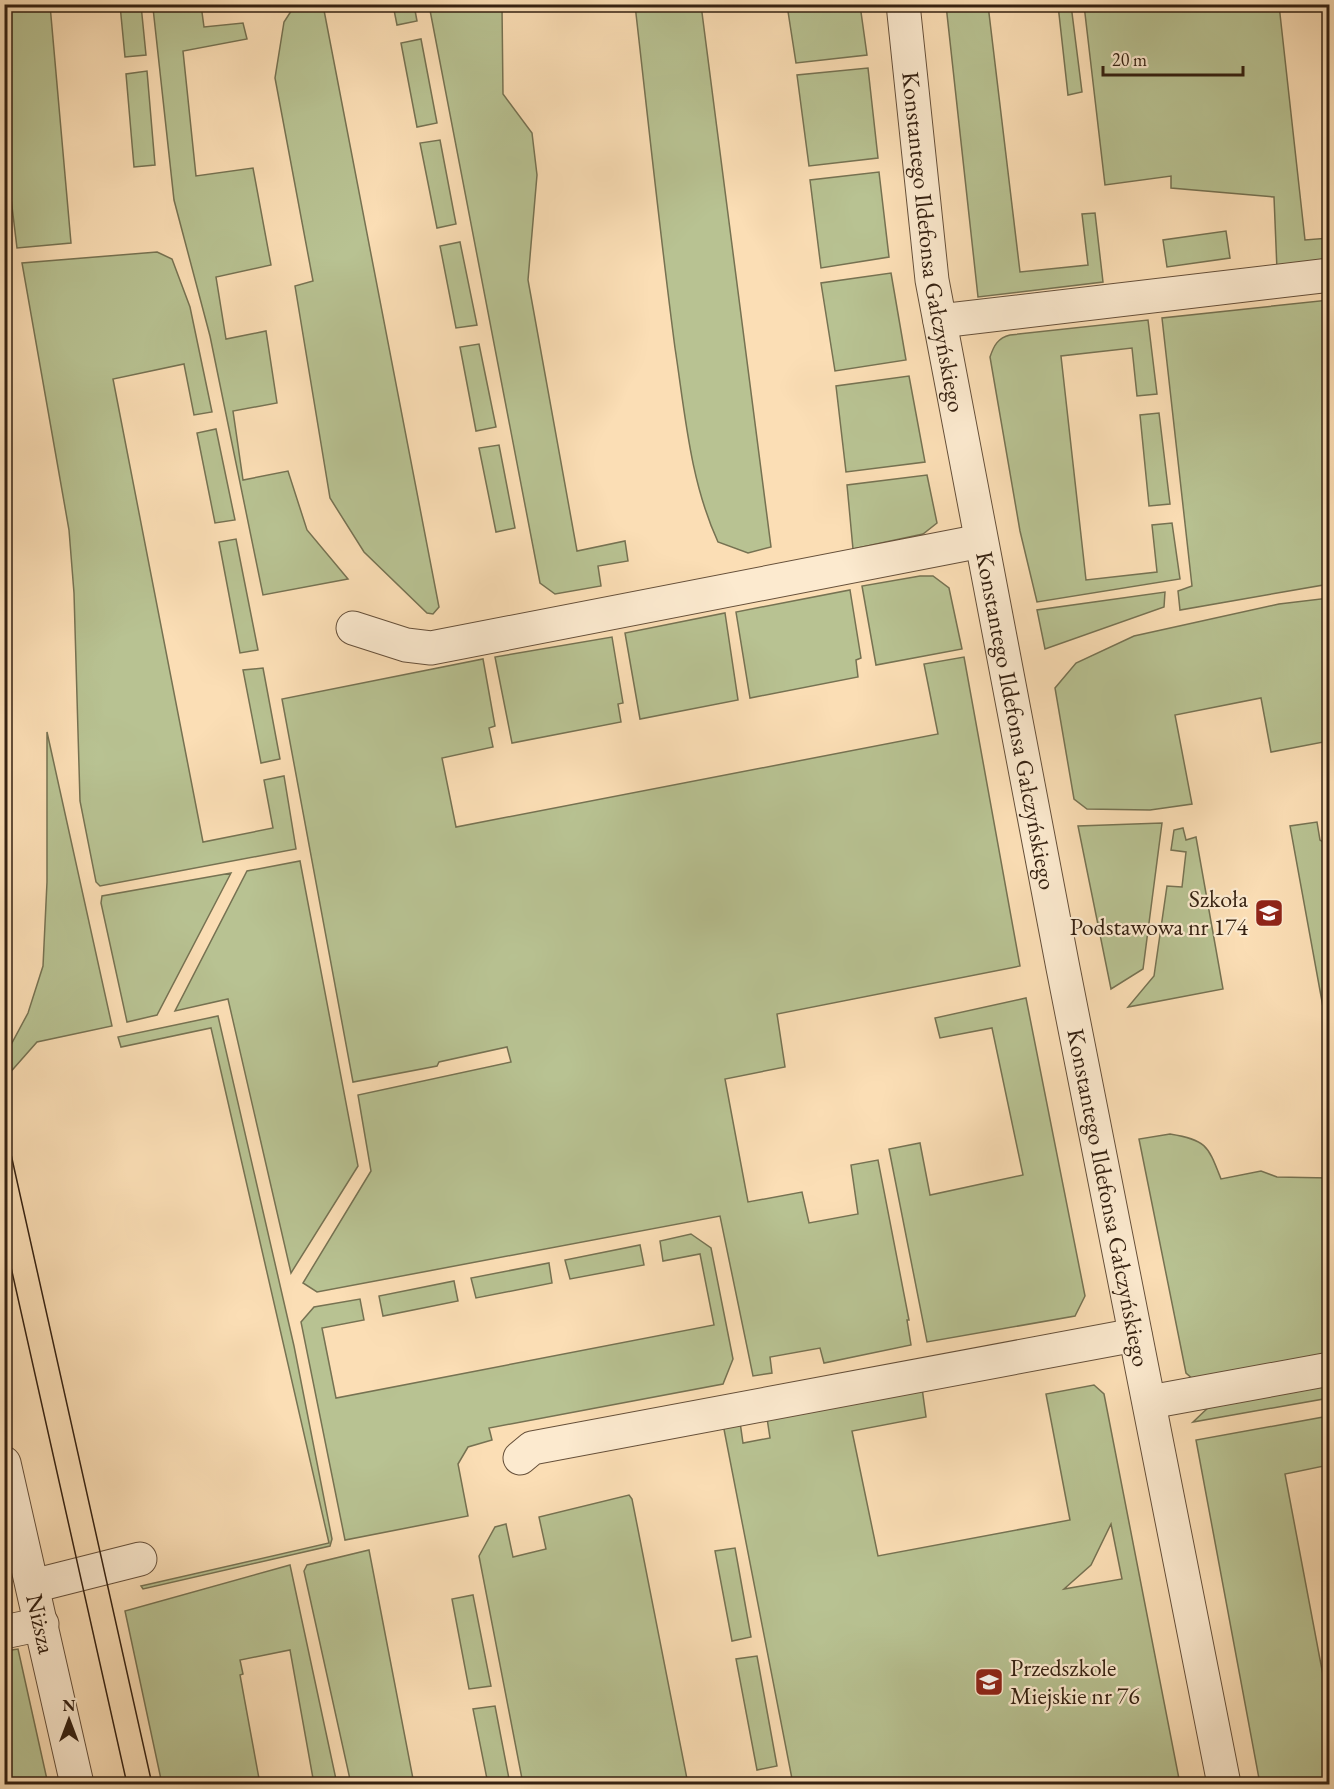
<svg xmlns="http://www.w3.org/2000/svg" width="1334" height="1789" font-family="'EB Garamond',serif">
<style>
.green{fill:#b8c292;stroke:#767252;stroke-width:1.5;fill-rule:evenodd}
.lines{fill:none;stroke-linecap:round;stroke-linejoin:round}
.minor-casing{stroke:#66503a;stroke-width:35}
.minor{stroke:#fceacf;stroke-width:33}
.tram{stroke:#352111;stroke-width:1.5}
.labels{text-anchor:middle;stroke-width:4.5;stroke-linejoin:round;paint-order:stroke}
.street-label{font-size:24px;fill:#352111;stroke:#fceacf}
.poi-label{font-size:24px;fill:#352111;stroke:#fceacf;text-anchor:end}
</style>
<rect width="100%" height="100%" fill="#fbdeb5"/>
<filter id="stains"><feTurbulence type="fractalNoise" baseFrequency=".00333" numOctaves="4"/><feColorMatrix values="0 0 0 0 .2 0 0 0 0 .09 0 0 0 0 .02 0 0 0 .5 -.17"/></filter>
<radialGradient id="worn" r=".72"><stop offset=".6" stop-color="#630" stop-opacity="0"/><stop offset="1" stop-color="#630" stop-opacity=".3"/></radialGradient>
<path class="green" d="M 186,4 L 201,5 L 204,27 L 243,23 L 247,39 L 183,51 L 196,176 L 253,168 L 271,265 L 216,277 L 226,339 L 266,331 L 277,403 L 233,411 L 243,480 L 288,471 L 307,530 L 348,579 L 263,595 L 210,336 L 174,200 L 153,8 Z
M 4,5 L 50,5 L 71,243 L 17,248 L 7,165 Z
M 120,5 L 141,5 L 146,55 L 125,57 Z
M 295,5 L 323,5 L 439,607 L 433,614 L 427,613 L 364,552 L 330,498 L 295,286 L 313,281 L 275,78 L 284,22 Z
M 393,5 L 414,5 L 417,21 L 397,25 Z
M 429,5 L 507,5 L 502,7 L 503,94 L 532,133 L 537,175 L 528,280 L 577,551 L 625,541 L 628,561 L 598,566 L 601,586 L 555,594 L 540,583 Z
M 635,5 L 701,5 L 771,547 L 748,553 L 718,542 C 690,481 685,413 675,348 C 660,234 648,119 635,5 Z
M 787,5 L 860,5 L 867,55 L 796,63 Z
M 946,5 L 988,5 L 1020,272 L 1088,265 L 1082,214 L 1095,213 L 1103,282 L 978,297 Z
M 1058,5 L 1071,5 L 1082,92 L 1068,95 Z
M 1084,5 L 1279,5 L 1305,240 L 1329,238 L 1329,264 L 1277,270 L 1274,197 L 1171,188 L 1171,176 L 1105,185 Z
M 421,39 L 437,123 L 417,127 L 401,43 Z
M 868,68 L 878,158 L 809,166 L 797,75 Z
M 147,71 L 155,165 L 134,167 L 126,74 Z
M 440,140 L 456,224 L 437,228 L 420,143 Z
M 879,172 L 889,257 L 821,268 L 810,180 Z
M 1226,231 L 1230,258 L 1167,267 L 1163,240 Z
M 460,242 L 477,325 L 456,328 L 440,246 Z
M 157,252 L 172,259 L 190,307 L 212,412 L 194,415 L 184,364 L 113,379 L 203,842 L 273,828 L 264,780 L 284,776 L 296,849 L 100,886 L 96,882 L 80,801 L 74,593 L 69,530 L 22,263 Z
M 891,273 L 906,360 L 835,371 L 821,283 Z
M 1329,300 L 1329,584 L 1180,610 L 1178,591 L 1192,586 L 1162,318 Z
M 1148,320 L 1157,394 L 1137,396 L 1132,348 L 1061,356 L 1086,580 L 1157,572 L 1152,525 L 1172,523 L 1180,579 L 1037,602 L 1020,531 L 990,357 C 994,345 998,338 1010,335 Z
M 479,344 L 496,427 L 476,431 L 460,347 Z
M 909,376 L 925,462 L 846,472 L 836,386 Z
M 1159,413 L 1170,504 L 1149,506 L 1140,415 Z
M 216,429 L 235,520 L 215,523 L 197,433 Z
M 499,445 L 515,528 L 496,532 L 479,448 Z
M 927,475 L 937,523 L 923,534 L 853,549 L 847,485 Z
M 236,539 L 258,650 L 240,653 L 219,542 Z
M 920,576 L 933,576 L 949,588 L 962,649 L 876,665 L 862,586 Z
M 850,590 L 861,658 L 856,660 L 858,677 L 750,698 L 736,612 Z
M 1165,592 L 1164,607 L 1045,649 L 1037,610 Z
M 1329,598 L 1329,741 L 1271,752 L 1261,698 L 1175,715 L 1192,804 L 1150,810 L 1087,809 L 1074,799 L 1055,688 L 1076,663 L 1134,636 L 1279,604 Z
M 725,613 L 738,700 L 640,719 L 625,633 Z
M 612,637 L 623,703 L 618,704 L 621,722 L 512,743 L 495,657 Z
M 964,657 L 1020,966 L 777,1014 L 785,1067 L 725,1079 L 748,1202 L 802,1192 L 809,1223 L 858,1214 L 851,1165 L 878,1160 L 909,1320 L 907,1320 L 911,1345 L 824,1363 L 820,1348 L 770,1357 L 772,1373 L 753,1376 L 720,1216 L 317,1292 L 303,1283 L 371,1171 L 358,1095 L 511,1062 L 507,1047 L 439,1062 L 437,1066 L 353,1082 L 282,699 L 483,659 L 495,726 L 489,728 L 493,747 L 442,758 L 456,827 L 938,734 L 924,664 Z
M 263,668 L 280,759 L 261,763 L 243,670 Z
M 47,732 L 112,1026 L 37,1042 L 7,1076 L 5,1076 L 5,1056 L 28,1013 L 43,966 L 47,882 Z
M 1317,822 L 1320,840 L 1329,846 L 1329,1040 L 1290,826 Z
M 1162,823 L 1143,969 L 1111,989 L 1078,826 Z
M 1183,828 L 1186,840 L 1196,837 L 1223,989 L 1128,1007 L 1154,976 L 1167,886 L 1182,887 L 1186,852 L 1171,850 L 1174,830 Z
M 300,861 L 358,1166 L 291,1273 L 228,999 L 175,1011 L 247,871 Z
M 231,873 L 157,1015 L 127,1022 L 101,903 L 102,896 Z
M 1026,998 L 1085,1296 L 1075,1316 L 927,1342 L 889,1149 L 920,1143 L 930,1195 L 1023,1175 L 992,1028 L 940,1038 L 935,1018 Z
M 218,1016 L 294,1346 L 332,1539 L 330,1546 L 143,1589 L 141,1586 L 329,1543 L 211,1028 L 121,1047 L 118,1037 Z
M 1170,1134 C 1207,1140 1208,1146 1221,1179 L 1261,1171 L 1277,1177 L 1329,1178 L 1329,1356 L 1194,1380 L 1186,1373 L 1139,1139 Z
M 691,1234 L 711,1248 L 733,1359 L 723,1384 L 489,1428 L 492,1440 L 468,1447 L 458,1464 L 468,1516 L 345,1540 L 301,1322 L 314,1307 L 360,1299 L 364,1320 L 322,1328 L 336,1398 L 714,1325 L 700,1254 L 663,1261 L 660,1241 Z
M 640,1245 L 644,1265 L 570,1279 L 565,1260 Z
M 549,1263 L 552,1283 L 476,1298 L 471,1278 Z
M 454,1281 L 458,1301 L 383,1316 L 379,1296 Z
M 1329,1384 L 1329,1398 L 1193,1422 L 1211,1405 Z
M 1094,1385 L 1104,1394 L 1180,1784 L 793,1784 L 722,1419 L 739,1415 L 743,1443 L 770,1438 L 767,1418 L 922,1388 L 926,1417 L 852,1431 L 878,1556 L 1070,1520 L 1046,1394 ZM 1111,1524 L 1122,1579 L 1064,1589 L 1091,1565 Z
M 1329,1416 L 1329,1465 L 1285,1474 L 1329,1707 L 1329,1784 L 1260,1784 L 1196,1440 Z
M 629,1495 L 632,1499 L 688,1784 L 523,1784 L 479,1556 L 495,1527 L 506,1524 L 513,1557 L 546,1549 L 539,1517 Z
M 735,1548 L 751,1637 L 732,1641 L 715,1551 Z
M 369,1550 L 414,1784 L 351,1784 L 304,1571 L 307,1565 Z
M 290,1565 L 337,1784 L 314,1784 L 290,1650 L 240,1660 L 243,1674 L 240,1675 L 260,1784 L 162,1784 L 125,1611 Z
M 473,1595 L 491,1686 L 469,1689 L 452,1599 Z
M 18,1649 L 48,1784 L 5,1784 L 5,1651 Z
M 757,1656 L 777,1766 L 757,1770 L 736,1659 Z
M 495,1706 L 510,1784 L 488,1784 L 473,1709 Z"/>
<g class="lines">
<g class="minor-casing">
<g id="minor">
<path id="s1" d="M 903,4 L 932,280 L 1063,968 L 1224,1784"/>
<path d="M 940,321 L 1330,275"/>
<path d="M 353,628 L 406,645 L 431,648 L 981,541"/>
<path d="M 1150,1402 L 1330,1369"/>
<path d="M 520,1458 L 532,1448 L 1135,1335"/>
<path id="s2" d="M 4,1463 L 77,1784"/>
<path d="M 33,1586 L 140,1559"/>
<path d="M 4,1632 L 42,1624"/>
</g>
</g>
<use href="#minor" class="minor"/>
<path class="tram" d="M 4,1123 L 152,1784
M 4,1236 L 127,1784"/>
</g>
<defs>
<g id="school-square" transform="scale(1.5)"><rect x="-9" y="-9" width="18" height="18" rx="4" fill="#8f2418" stroke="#fceacf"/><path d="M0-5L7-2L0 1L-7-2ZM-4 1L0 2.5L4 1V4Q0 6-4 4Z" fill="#fff"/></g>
</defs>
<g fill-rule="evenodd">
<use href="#school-square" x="1269" y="913"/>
<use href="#school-square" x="989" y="1682"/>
</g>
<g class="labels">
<g class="street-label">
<text dy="8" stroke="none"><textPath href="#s1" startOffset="240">Konstantego Ildefonsa Gałczyńskiego</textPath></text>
<text dy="8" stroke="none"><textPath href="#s1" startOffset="726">Konstantego Ildefonsa Gałczyńskiego</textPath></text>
<text dy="8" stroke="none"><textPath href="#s1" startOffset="1212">Konstantego Ildefonsa Gałczyńskiego</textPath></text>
<text dy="8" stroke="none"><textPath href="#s2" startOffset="165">Niższa</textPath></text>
</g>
<g class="poi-label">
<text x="1248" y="907">Szkoła<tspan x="1248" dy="28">Podstawowa nr 174</tspan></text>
<text x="1010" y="1676" text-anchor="start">Przedszkole<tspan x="1010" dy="28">Miejskie nr 76</tspan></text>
</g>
</g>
<rect width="1334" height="1789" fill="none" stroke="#fbdeb5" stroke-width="24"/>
<rect x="6" y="6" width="1322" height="1777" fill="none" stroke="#352111" stroke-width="3"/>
<rect x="12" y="12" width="1310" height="1765" fill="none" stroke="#352111" stroke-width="1.5"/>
<g transform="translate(69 1720)" stroke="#fceacf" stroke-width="4.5" paint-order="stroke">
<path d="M0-4.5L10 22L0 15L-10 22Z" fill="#352111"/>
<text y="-9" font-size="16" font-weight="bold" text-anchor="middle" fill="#352111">N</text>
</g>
<path d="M1103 66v9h140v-9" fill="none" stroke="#352111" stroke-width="3"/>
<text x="1112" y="66" font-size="18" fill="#352111" stroke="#fceacf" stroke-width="4.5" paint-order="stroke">20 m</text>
<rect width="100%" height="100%" filter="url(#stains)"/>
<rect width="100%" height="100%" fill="url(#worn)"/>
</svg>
